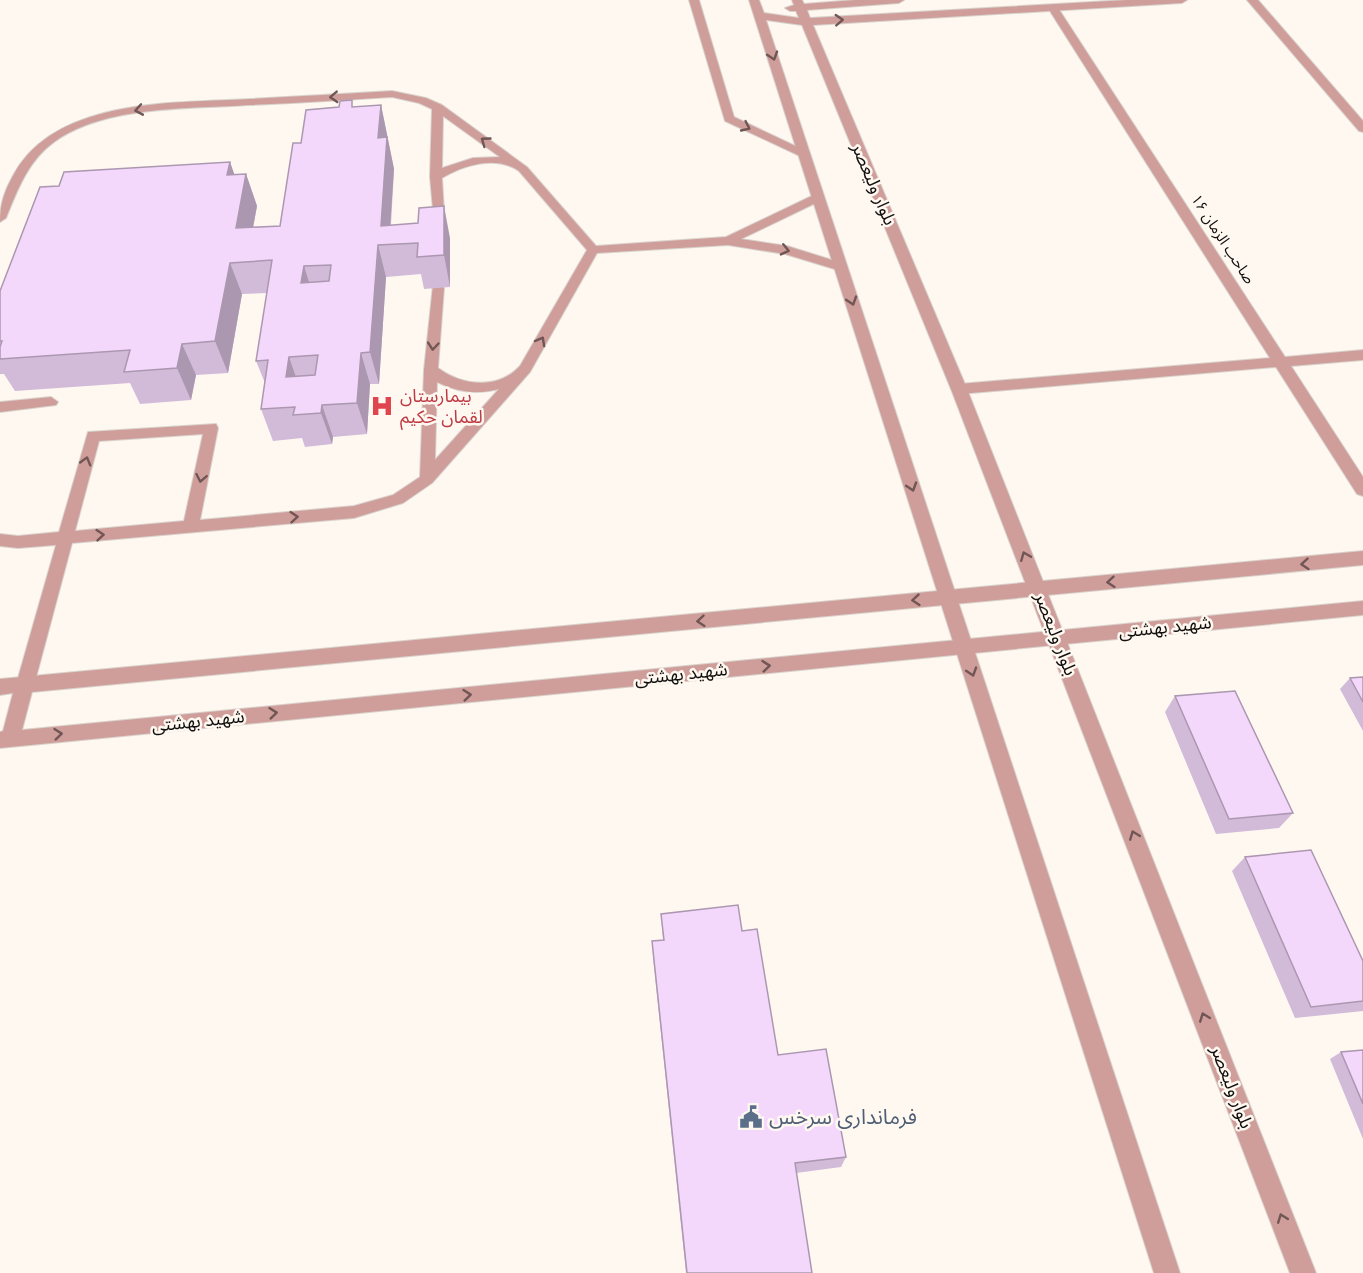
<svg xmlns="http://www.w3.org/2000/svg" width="1363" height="1273" font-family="'Space Grotesk','Noto Sans Arabic',sans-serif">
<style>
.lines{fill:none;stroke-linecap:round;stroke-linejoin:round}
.service-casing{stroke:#d8d3cd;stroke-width:2}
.minor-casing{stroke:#d8d3cd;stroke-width:2}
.tertiary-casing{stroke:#d8d3cd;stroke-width:2}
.service{fill:#d09e9a;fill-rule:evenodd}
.minor{fill:#d09e9a;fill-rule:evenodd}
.tertiary{fill:#d09e9a;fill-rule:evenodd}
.wall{fill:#d2bad9}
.shaded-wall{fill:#ab97b0}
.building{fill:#f4d8fc;stroke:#ab97b0;stroke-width:1.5;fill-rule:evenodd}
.oneway{stroke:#705654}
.labels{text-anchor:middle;stroke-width:5;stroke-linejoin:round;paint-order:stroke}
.far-street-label{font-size:15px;fill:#110f0d;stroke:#fef8f1}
.street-label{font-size:18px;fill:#110f0d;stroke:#fef8f1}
.health-label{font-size:18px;fill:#be3a42;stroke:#fef8f1;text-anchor:start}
.near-service-label{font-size:21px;fill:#4e5e75;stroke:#fef8f1;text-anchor:start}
</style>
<rect width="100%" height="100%" fill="#fef8f1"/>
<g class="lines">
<g class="service-casing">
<path id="service" d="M 689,0 L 699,0 L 734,117 L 808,152 L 808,156 L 800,156 L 725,121 Z
M 392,91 L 426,98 L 442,105 L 527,167 L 596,246 L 726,237 L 818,193 L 822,194 L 822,200 L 741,239 L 787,246 L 845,264 L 847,267 L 841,271 L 785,254 L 728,245 L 597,253 L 530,372 L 432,483 L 403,503 L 354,518 L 72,543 L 34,685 L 31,690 L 25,692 L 19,690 L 16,685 L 56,545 L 18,548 L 0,546 L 0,534 L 18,536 L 59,532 L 88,432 L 216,424 L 218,428 L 200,520 L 354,506 L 393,495 L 420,477 L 424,370 L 433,285 L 438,284 L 444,288 L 438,368 C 462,386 498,390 520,366 L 587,250 L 519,171 C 496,155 464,165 442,178 L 445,229 L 443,232 L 435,232 L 430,177 L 432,109 L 419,103 L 392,97 C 345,100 297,103 250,105 C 190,109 105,105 54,142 C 28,161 18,189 6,218 L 0,222 C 0,203 5,190 14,174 C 56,98 175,103 251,99 C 298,96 345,94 392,91 ZM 443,116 L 500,157 L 473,158 L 442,168 ZM 437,382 C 457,392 477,395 499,389 L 435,460 ZM 203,434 L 184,521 L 75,531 L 99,441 Z
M 51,397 L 58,402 L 56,405 L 0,412 L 0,402 Z"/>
</g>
<g class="minor-casing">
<path id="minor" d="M 1247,0 L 1258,0 L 1363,121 L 1363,132 L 1359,131 Z
M 1053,5 L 1058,8 L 1285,357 L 1363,350 L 1363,360 L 1291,366 L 1363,477 L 1363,496 L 1357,494 L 1276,367 L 959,394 L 954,393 L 951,389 L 959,384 L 1270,358 L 1048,8 Z
M 1363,551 L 1363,565 L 32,692 L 22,730 L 1363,601 L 1363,615 L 0,748 L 0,732 L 3,731 L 13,693 L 0,695 L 0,679 Z"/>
</g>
<g class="tertiary-casing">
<path id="tertiary" d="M 749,0 L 759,0 L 764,13 L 799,18 L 796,11 L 790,11 L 785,8 L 794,5 L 792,0 L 802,0 L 804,4 L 855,0 L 904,0 L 899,3 L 807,10 L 810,18 L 1127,0 L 1187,0 L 1182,3 L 813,25 L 967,389 L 1316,1273 L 1290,1273 L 951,389 L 802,25 L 766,20 L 1180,1273 L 1154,1273 Z"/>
</g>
<use href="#service" class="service"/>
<use href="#minor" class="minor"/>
<use href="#tertiary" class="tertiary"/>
</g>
<path class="wall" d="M 381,105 L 394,169 L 391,225 L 450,238 L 450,287 L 424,289 L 421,274 L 386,277 L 379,384 L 370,384 L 367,434 L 333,437 L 332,444 L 305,447 L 302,438 L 273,441 L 261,409 L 265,383 L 256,361 L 267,293 L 242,294 L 228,373 L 196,375 L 191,400 L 140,404 L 130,383 L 15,391 L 4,374 L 0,374 L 0,291 L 59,186 L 230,162 L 234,175 L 246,174 L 257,206 L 253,227 L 280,226 L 354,107 Z
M 1363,677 L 1363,731 L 1340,689 L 1350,678 Z
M 1175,696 L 1293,813 L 1279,828 L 1216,834 L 1165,712 Z
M 1245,857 L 1363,961 L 1363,1011 L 1295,1018 L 1232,871 Z
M 661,914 L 742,931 L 778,1055 L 846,1157 L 841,1167 L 796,1173 L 812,1273 L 686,1273 L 653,957 L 652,941 L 663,940 Z
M 1363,1050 L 1363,1139 L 1330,1059 L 1341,1052 Z"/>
<path class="shaded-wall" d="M 381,105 L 394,169 L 389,244 L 381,226 L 378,138 Z
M 230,162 L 241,193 L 227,175 Z
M 246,174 L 257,206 L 247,260 L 236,228 Z
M 444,206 L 450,238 L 450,287 L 444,255 Z
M 378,245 L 386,277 L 379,384 L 370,352 Z
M 230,263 L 242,294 L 228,373 L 215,341 Z
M 304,266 L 314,298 L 301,283 Z
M 182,344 L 196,375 L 191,400 L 177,368 Z
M 361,353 L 370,384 L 367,434 L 357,403 Z
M 289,357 L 300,389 L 286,377 Z
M 322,405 L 333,437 L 332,444 L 321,413 Z"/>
<path class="building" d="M 352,100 L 352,107 L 381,105 L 378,138 L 387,137 L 381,226 L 418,223 L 419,208 L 444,206 L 444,255 L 417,257 L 418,243 L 378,245 L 370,352 L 361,353 L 357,403 L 322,405 L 321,413 L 293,415 L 295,407 L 261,409 L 268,360 L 256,361 L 272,260 L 230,263 L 215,341 L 182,344 L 177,368 L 124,372 L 130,350 L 0,359 L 0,347 L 2,341 L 0,341 L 0,291 L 40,187 L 59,186 L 64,172 L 230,162 L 227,175 L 246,174 L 236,228 L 280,226 L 293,143 L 301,143 L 306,110 L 339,107 L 340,101 ZM 331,265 L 329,281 L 301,283 L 304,266 ZM 318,355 L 315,375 L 286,377 L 289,357 Z
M 1363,677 L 1363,702 L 1350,678 Z
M 1235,691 L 1293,813 L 1229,819 L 1175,696 Z
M 1311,850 L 1363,961 L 1363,1001 L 1311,1007 L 1245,857 Z
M 738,905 L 742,931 L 757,929 L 778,1055 L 826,1049 L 846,1157 L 795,1163 L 812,1273 L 687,1273 L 652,941 L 664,940 L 661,914 Z
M 1363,1050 L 1363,1104 L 1341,1052 Z"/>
<defs><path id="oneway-chevron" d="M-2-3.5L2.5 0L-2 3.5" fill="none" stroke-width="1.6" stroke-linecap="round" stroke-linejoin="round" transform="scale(1.5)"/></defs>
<g class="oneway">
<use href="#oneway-chevron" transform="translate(839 20) rotate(-3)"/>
<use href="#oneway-chevron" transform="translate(773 56) rotate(72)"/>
<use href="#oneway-chevron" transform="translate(334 97) rotate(177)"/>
<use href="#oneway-chevron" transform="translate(139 110) rotate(170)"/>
<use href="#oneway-chevron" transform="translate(746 127) rotate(25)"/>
<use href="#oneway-chevron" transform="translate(485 141) rotate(-144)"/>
<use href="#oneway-chevron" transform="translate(785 250) rotate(13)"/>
<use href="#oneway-chevron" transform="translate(852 301) rotate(72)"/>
<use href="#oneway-chevron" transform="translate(541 341) rotate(-61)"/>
<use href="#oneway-chevron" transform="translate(433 346) rotate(95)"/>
<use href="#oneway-chevron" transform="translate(86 461) rotate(-74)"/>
<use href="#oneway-chevron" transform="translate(201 478) rotate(101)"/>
<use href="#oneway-chevron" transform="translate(912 487) rotate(72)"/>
<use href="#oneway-chevron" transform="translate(294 517) rotate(-5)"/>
<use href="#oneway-chevron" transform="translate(100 535) rotate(-5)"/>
<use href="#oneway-chevron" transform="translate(1025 556) rotate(-112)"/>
<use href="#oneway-chevron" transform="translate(1305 564) rotate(175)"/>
<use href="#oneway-chevron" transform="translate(1111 582) rotate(175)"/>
<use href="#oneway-chevron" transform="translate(916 600) rotate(175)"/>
<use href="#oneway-chevron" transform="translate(701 621) rotate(175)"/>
<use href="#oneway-chevron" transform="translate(766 666) rotate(-6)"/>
<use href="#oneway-chevron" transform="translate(972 672) rotate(72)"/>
<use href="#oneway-chevron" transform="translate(467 695) rotate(-6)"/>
<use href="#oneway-chevron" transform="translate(273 713) rotate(-6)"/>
<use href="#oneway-chevron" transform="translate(58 734) rotate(-6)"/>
<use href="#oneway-chevron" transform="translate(1134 835) rotate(-111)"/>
<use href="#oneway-chevron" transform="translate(1204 1017) rotate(-111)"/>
<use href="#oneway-chevron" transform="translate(1282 1218) rotate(-111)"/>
</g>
<defs>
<g id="hospital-bare" transform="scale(1.8)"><path d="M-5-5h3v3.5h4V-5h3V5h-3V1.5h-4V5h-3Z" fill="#e0444e" stroke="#fef8f1" stroke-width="2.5" paint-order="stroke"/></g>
<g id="civic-bare" transform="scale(1.8)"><path d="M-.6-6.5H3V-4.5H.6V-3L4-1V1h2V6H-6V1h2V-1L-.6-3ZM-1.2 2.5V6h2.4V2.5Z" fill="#5c6f8a" stroke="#fef8f1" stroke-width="2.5" paint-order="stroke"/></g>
</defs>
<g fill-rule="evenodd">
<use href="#hospital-bare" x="382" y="406"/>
<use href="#civic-bare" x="751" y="1117"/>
</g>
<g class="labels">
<g class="far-street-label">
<text transform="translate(1223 239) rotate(57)" y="5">صاحب الزمان ۱۶</text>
</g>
<g class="street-label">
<text transform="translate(874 184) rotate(67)" y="6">بلوار ولیعصر</text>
<text transform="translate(1165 627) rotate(-6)" y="6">شهید بهشتی</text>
<text transform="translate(1056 634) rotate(69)" y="6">بلوار ولیعصر</text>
<text transform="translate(681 674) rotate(-6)" y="6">شهید بهشتی</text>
<text transform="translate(198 721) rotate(-6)" y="6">شهید بهشتی</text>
<text transform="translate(1232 1087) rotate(69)" y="6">بلوار ولیعصر</text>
</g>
<g class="health-label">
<text x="400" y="402">بیمارستان<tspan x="400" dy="21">لقمان حکیم</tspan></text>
</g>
<g class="near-service-label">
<text x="769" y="1124">فرمانداری سرخس</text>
</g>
</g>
</svg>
